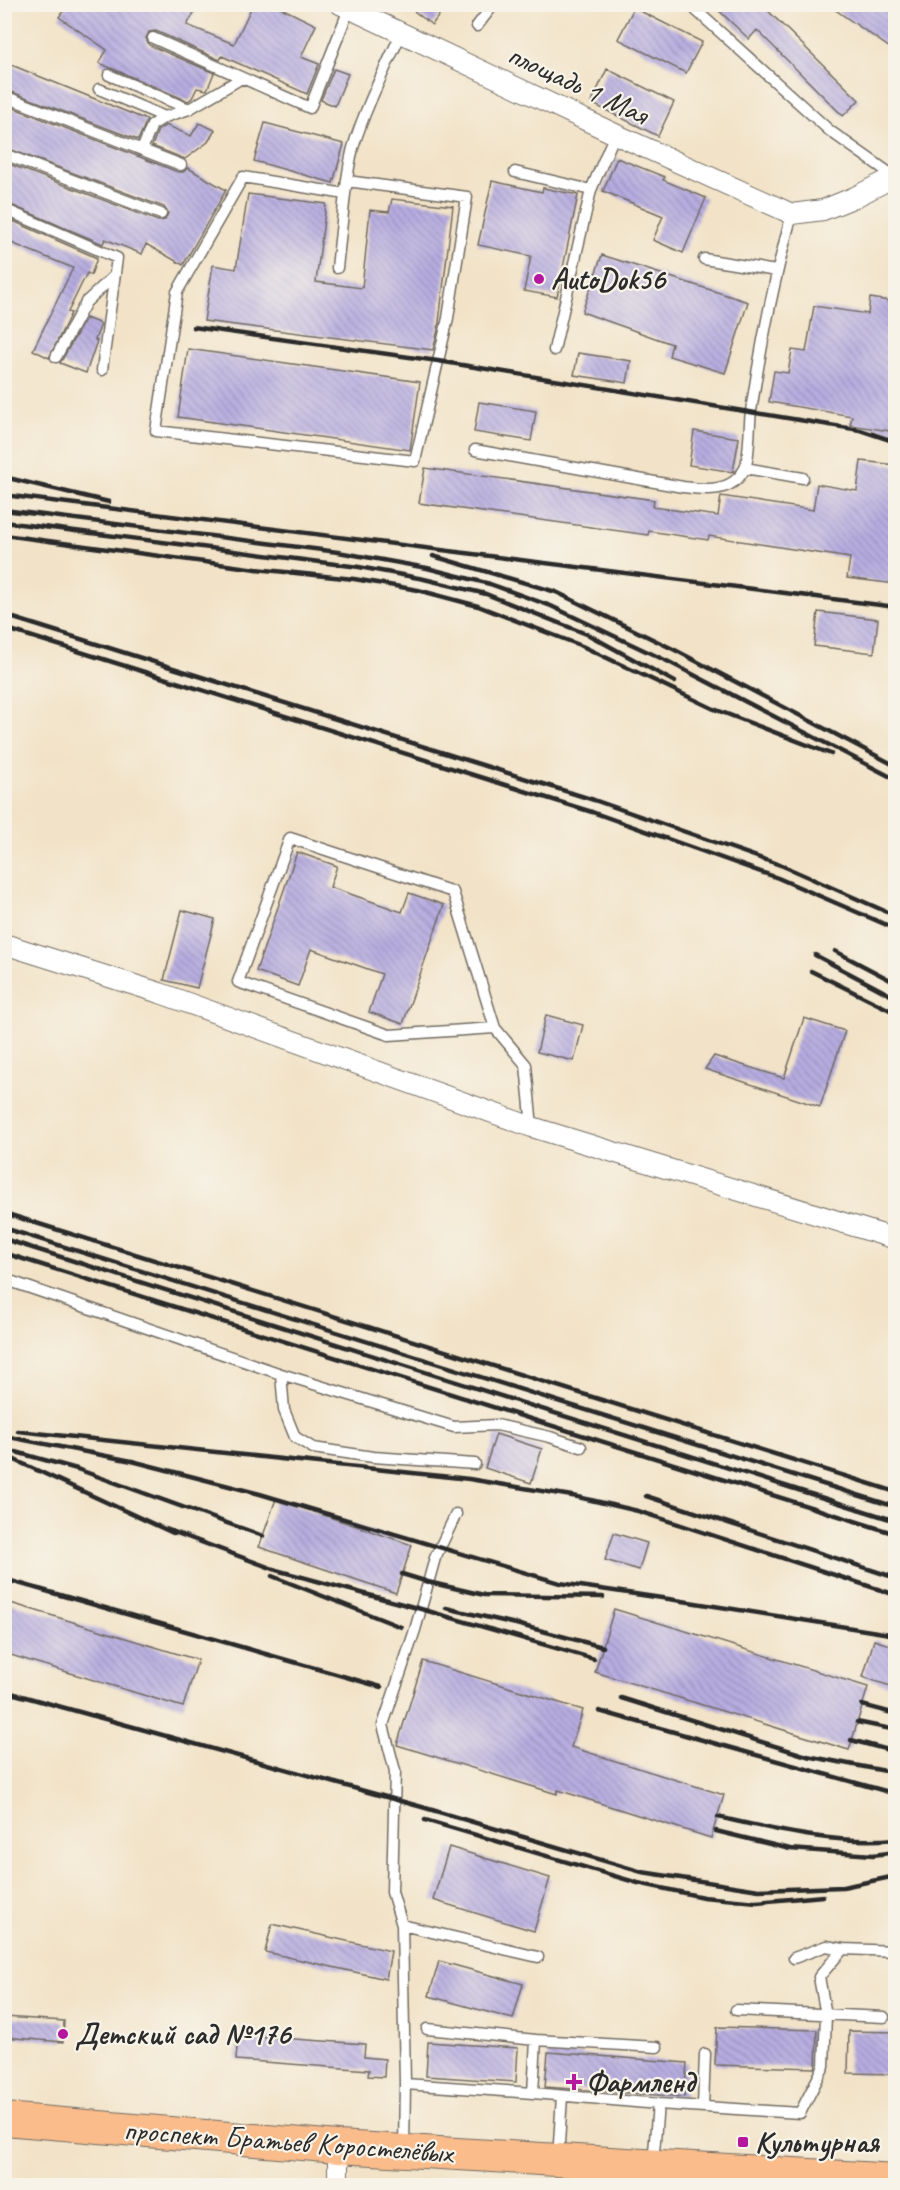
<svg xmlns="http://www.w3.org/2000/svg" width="900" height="2190" font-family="Caveat,sans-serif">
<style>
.building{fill:url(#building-back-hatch)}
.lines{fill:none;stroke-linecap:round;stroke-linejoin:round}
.lane-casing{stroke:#716b62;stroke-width:13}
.street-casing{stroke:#716b62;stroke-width:22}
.primary-casing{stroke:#716b62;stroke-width:34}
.lane{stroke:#fff;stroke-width:10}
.street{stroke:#fff;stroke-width:20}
.primary{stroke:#fabc8b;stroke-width:32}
.rail{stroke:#2b2b2b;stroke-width:4.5}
.poi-dot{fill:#b5179e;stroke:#f7f3e8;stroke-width:2}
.labels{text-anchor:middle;stroke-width:4.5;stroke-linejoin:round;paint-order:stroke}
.street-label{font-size:30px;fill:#2b2b2b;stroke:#f7f3e8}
.poi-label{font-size:30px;font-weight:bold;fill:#2b2b2b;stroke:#f7f3e8;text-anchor:start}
</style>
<defs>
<pattern id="building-back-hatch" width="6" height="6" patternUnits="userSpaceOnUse" patternTransform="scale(1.5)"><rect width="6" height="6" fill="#b7ade1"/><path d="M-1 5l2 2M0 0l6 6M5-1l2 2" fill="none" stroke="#958db7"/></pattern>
</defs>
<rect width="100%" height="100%" fill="#f7f3e8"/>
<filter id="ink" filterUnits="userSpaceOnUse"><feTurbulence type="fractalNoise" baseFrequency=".0167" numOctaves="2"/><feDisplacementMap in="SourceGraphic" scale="12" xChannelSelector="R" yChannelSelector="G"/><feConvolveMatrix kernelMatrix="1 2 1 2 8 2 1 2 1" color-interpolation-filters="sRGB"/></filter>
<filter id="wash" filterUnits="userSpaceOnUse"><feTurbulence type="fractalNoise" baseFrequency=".008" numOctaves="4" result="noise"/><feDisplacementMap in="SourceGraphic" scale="24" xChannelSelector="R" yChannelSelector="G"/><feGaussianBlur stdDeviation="1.35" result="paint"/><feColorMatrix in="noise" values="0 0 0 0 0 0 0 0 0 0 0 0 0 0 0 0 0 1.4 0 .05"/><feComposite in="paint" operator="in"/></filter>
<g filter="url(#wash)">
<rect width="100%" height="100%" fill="#f2e3c8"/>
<g id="blocks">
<path class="building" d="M 68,4 L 199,4 L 187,25 L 234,44 L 253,4 L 273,4 L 316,25 L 301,57 L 319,64 L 307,94 L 222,56 L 220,60 L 156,31 L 149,32 L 146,38 L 149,45 L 214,73 L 207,90 L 197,88 L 192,98 L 188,101 L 99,63 L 107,50 L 59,17 Z
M 405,4 L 447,4 L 432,25 Z
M 712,4 L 761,4 L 859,100 L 843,116 L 757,30 L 749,39 Z
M 827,4 L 896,4 L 896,52 Z
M 634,8 L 702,42 L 686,73 L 618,39 Z
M 4,62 L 147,120 L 138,140 L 4,89 Z
M 334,69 L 348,74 L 335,106 L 321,100 Z
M 607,69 L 674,102 L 658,136 L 591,103 Z
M 4,104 L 178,172 L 183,172 L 188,168 L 226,190 L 183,265 L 146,244 L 142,254 L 105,239 L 103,244 L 4,202 L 4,162 L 158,221 L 165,220 L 168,213 L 164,207 L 4,147 Z
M 199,123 L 215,130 L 208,142 L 185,159 L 152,146 L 158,130 L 166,125 L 191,136 Z
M 265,123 L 344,144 L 333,183 L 254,161 Z
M 617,158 L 665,177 L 663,180 L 706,198 L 683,253 L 653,240 L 663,216 L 603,191 Z
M 492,181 L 542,192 L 543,188 L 578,195 L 557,297 L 524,291 L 531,256 L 478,245 Z
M 248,194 L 326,204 L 316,282 L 362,288 L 370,210 L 389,212 L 392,199 L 453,206 L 438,330 L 433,350 L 204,321 L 213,265 L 236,269 Z
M 4,217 L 97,258 L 91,275 L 87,273 L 68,312 L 71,313 L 49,358 L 33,350 L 73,268 L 4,240 Z
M 602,255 L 748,302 L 725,373 L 669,356 L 672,344 L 582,312 Z
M 870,298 L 896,302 L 896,432 L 850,425 L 852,416 L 769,402 L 774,371 L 788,373 L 792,350 L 806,352 L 814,306 L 868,314 Z
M 86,318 L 101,324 L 95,340 L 97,341 L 86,373 L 60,363 Z
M 188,349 L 420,382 L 410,450 L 178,417 Z
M 578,353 L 631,361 L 627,383 L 574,375 Z
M 479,402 L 536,411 L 531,441 L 474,432 Z
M 694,431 L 739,438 L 733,472 L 689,465 Z
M 861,461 L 896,465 L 896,584 L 847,578 L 850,558 L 709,536 L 708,540 L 649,531 L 648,535 L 419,503 L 425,468 L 654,500 L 653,507 L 718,516 L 721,496 L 813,510 L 817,484 L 857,491 Z
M 818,612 L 878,619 L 874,653 L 814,646 Z
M 297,852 L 337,866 L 330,887 L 402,912 L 409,893 L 444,905 L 403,1024 L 369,1012 L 382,974 L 311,949 L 298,986 L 256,971 Z
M 182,910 L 215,919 L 197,988 L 164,980 Z
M 546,1015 L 583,1025 L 574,1061 L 537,1052 Z
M 804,1018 L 845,1031 L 820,1107 L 705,1069 L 714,1056 L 784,1078 Z
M 496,1434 L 542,1449 L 531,1483 L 485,1468 Z
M 276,1499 L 412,1545 L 396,1593 L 259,1547 Z
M 614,1533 L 647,1543 L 639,1570 L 605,1560 Z
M 4,1601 L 198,1660 L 183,1707 L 4,1653 Z
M 614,1609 L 868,1687 L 849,1750 L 595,1672 Z
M 874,1640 L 896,1647 L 896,1688 L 863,1677 Z
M 423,1661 L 583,1710 L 571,1747 L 724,1795 L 711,1838 L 558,1790 L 557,1794 L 397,1745 Z
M 449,1847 L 550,1878 L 534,1931 L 433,1900 Z
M 272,1924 L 391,1951 L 386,1979 L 265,1952 Z
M 439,1961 L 523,1984 L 513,2019 L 429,1996 Z
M 4,2017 L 64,2021 L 63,2042 L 4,2037 Z
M 717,2027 L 817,2030 L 816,2065 L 815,2068 L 715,2065 Z
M 849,2031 L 896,2032 L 896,2074 L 848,2073 Z
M 238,2035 L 365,2044 L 364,2057 L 385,2059 L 384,2077 L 368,2076 L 369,2070 L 236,2060 Z
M 428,2042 L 518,2048 L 516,2082 L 426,2076 Z
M 548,2052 L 687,2063 L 684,2097 L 545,2087 Z"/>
</g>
</g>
<g filter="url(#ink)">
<use href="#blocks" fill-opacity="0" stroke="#716b62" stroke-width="1.5"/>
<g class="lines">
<g class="lane-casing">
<path id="lane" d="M 689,4 L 830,131 L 895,177
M 477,26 L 494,4
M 153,38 L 310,108 L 349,9
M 109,75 L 189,109
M 99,89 L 165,117
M 4,96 L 181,165
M 142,150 L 152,125 L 165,117 L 189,109 L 242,78
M 4,154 L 161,214
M 515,172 L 591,190
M 347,181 L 467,197 L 448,318 L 415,461 L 156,431 L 177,292 L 243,177 L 345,194 C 347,179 349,163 353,148 C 365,108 384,71 401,34
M 4,209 L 117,258 L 102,370
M 704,259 L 776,271
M 337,268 L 345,194
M 554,350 L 591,190 L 615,134
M 56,357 L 86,302 L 115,275
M 475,450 L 683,487 C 706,490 731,493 744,470 C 750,460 749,424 751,411 C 761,345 774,279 792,214
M 745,468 L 803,478
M 495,1028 L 389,1035 L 238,982 L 290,838 L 453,892 L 495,1028 L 526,1065 L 532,1127
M 4,1279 L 281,1374 L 454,1427 L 497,1425 L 550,1437 L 581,1447
M 281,1374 L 284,1410 L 295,1437 L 313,1448 L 373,1457 L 475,1464
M 402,1925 L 538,1957
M 794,1958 L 826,1946 L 843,1949
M 736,2010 L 884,2017
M 536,2040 L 657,2047
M 405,2084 L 533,2093 L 536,2040 L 427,2029
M 533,2093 L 658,2104 L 800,2113 L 824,2066 L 826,2015 L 819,1977 L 843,1949 L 896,1951
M 703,2107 L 705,2054
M 404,2148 L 405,2084 L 402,1925 L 392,1892 L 395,1771 L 383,1725 L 415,1630 L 435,1558 L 456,1514
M 558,2159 L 562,2096
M 653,2164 L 658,2104"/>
</g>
<g class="street-casing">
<path id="street" d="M 340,4 L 615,134 L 792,214 L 823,210 L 855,197 L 896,176
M 4,944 L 160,993 L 532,1127 L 896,1239
M 338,2186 L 338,2147
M 582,2186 L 583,2161"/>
</g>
<g class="primary-casing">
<path id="primary" d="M 4,2119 L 338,2147 L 896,2180"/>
</g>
<use href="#lane" class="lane"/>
<use href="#street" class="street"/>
<use href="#primary" class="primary"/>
<path class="rail" d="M 193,327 L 438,361 L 860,430 L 896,442
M 4,477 L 109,502
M 4,495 L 896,607
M 4,510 L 338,552 L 427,568 L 490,584 L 551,606 L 669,662 L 889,776
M 4,522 L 359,567 L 424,579 L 486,594 L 589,635 L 675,682
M 4,535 L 256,569 L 354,579 L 418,590 L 478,606 L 582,646 L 714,709 L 831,754
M 433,556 L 556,592 L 675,650 L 896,766
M 4,615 L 594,800 L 783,866 L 896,916
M 4,628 L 592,812 L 778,878 L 896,929
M 835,951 L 896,983
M 815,955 L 896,998
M 811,971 L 896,1013
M 4,1213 L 896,1492
M 4,1228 L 896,1507
M 4,1239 L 896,1521
M 4,1253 L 896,1534
M 18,1431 L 469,1479 L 578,1497 L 638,1511 L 896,1595
M 4,1436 L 132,1461 L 260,1494 L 560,1583 L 689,1602 L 896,1635
M 16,1452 L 77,1469 L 263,1536
M 4,1455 L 173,1533
M 646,1496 L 896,1578
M 166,1529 L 276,1570 L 421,1609 L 594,1659
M 402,1574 L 428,1582 L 484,1595 L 603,1597
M 272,1576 L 401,1627
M 4,1579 L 381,1687
M 446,1608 L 516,1624 L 603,1647
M 4,1691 L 422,1807 L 642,1872 L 759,1890 L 843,1887 L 896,1876
M 621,1698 L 807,1756 L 896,1773
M 862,1705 L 896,1714
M 599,1711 L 896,1794
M 857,1722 L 896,1730
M 851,1740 L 896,1752
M 718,1817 C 776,1830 836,1845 896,1839
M 425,1820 L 638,1883 L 703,1897 L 757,1902 L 823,1896
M 716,1831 L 790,1849 L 873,1855 L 896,1852"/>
</g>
</g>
<g class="poi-dot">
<circle cx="539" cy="279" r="6"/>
<circle cx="63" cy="2034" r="6"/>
<path d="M571 2073h6v6h6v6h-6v6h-6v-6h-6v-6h6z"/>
<rect x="737" y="2136" width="12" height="12" rx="3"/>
</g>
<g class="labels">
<g class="street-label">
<text transform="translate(578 84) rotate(25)" y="10">площадь 1 Мая</text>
<text transform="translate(288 2141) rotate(4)" y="10">проспект Братьев Коростелёвых</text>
</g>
<g class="poi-label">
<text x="551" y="289">AutoDok56</text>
<text x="75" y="2044">Детский сад №176</text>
<text x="586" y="2092">Фармленд</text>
<text x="755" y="2152">Культурная</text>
</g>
</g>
<rect width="900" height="2190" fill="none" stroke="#f7f3e8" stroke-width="24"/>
</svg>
